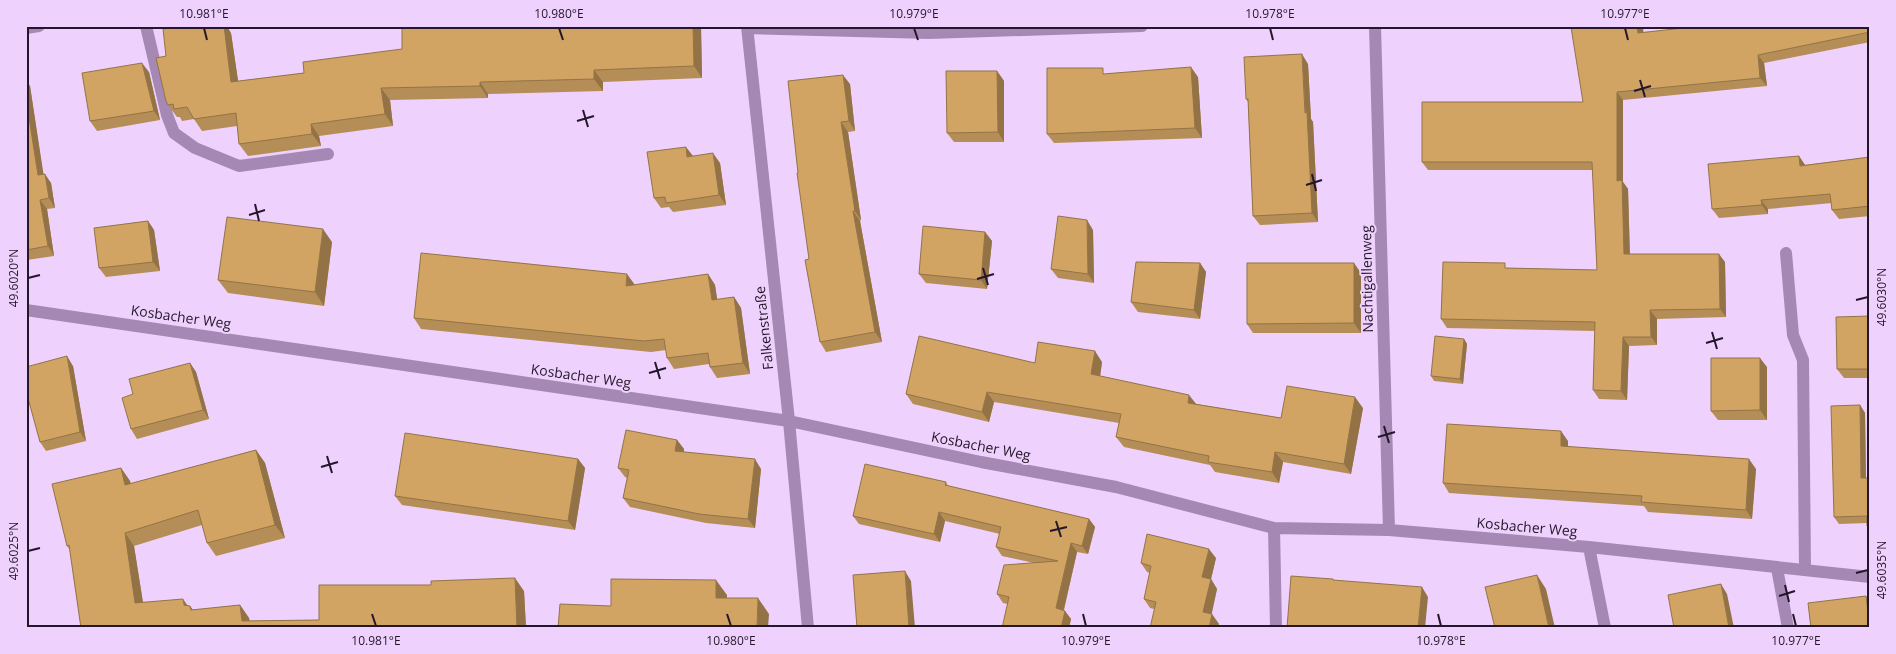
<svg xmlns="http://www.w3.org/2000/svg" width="1896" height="654" font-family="'Open Sans',sans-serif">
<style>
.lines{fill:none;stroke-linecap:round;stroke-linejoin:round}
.service{stroke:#a588b3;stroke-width:12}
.minor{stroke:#a588b3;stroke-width:12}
.wall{fill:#b58d56}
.shaded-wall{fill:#937346}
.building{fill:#d2a464;stroke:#937346}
.ticks{fill:none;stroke:#24172a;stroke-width:2}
.labels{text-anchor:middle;stroke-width:4;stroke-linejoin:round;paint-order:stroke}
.street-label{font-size:14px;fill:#24172a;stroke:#eed1fc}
.neatline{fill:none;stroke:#24172a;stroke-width:2}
.ticks-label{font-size:12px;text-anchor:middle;fill:#24172a}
</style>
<rect width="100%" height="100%" fill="#eed1fc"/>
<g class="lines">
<path class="service" d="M 146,26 L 167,115 L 174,133 L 195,148 L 239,166 L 328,154
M 1786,253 L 1793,335 L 1803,360 L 1805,570
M 1777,568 L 1788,628"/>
<path class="minor" d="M 747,26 L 789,421 L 808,628
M 1375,26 L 1389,530
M 26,28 L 39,26
M 747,28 L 929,33 L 1142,26
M 26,310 L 789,421 L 981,462 L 1116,487 L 1274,528 L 1389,530 L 1589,547 L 1870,577
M 1274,528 L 1276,628
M 1589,547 L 1605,628"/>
</g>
<path class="wall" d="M 701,26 L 702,78 L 603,82 L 603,91 L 488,94 L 488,98 L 390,100 L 393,126 L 319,136 L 321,146 L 248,156 L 239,144 L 237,126 L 202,131 L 194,119 L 182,121 L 180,117 L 177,117 L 168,105 L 166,56 L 231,33 L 238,81 Z
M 1643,26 L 1643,32 L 1870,26 L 1870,42 L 1764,63 L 1767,86 L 1623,100 L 1623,182 L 1628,189 L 1630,254 L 1725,262 L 1726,317 L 1657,319 L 1657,345 L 1629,346 L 1627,400 L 1599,399 L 1593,390 L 1595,331 L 1447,328 L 1441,319 L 1508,268 L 1597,270 L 1593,170 L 1428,170 L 1422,162 L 1583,102 Z
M 1308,64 L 1311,119 L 1313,122 L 1318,222 L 1260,225 L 1253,216 L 1248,102 L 1246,99 Z
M 997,71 L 1004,81 L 1004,142 L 954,142 L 947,133 Z
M 149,72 L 160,120 L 97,131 L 90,121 Z
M 1106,74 L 1198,77 L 1202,138 L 1054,143 L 1047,134 Z
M 26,81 L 30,86 L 43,174 L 51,183 L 55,208 L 47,209 L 54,256 L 27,260 L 26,259 Z
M 850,84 L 855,131 L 848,132 L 861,220 L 860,221 L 882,342 L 826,352 L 820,342 L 798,173 Z
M 693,156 L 720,163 L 726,205 L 673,212 L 669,207 L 661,208 L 654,198 Z
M 1799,156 L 1805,165 L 1870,157 L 1870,216 L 1839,219 L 1832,210 L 1832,203 L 1768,209 L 1768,214 L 1719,218 L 1712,209 Z
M 148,221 L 154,230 L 160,271 L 106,277 L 99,268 Z
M 1093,230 L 1094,283 L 1058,278 L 1051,269 Z
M 985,232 L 992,241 L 987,289 L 926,283 L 919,274 Z
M 332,242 L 324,306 L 228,293 L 218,280 Z
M 1200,263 L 1206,272 L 1200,319 L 1138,312 L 1131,302 Z
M 1361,273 L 1361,333 L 1253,333 L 1247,324 Z
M 708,274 L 715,285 L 717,300 L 734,297 L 741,308 L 750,374 L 717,378 L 710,367 L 709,364 L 674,369 L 667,358 L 666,350 L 651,352 L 421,329 L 414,318 Z
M 1870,316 L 1870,378 L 1844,378 L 1837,369 Z
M 1464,339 L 1467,344 L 1463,384 L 1434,381 L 1431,376 Z
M 1102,362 L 1100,376 L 1196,404 L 1281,418 L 1363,408 L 1351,474 L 1283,462 L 1279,483 L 1215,472 L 1210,465 L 1124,447 L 1116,437 L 1119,423 L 994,402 L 989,422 L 913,404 L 906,394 L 1035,363 Z
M 190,363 L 196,372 L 209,419 L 137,439 L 131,429 L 133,394 Z
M 73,366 L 86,441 L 46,451 L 40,442 Z
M 1767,367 L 1767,420 L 1718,420 L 1711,411 Z
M 1860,405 L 1865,413 L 1866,478 L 1870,478 L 1870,530 L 1867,526 L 1867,523 L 1839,524 L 1834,517 Z
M 677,440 L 684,449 L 684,452 L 761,469 L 755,528 L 706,523 L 630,507 L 623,498 L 627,478 L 625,477 L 618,468 Z
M 1568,441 L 1568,447 L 1756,469 L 1752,519 L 1648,512 L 1644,506 L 1449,493 L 1443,483 Z
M 256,450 L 265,463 L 285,538 L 216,556 L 207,543 L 202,525 L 134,546 L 143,602 L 190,606 L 193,610 L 240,605 L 249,618 L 250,621 L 319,620 L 524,591 L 526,628 L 81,628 L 70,550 L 67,546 L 121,468 L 130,481 L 131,484 Z
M 578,459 L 585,468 L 575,530 L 402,505 L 395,496 Z
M 946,482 L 948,486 L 1089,519 L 1095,527 L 1088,554 L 1077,552 L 1064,610 L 1071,619 L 1069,628 L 1002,628 L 1008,604 L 1003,603 L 997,594 L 1034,563 L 1002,556 L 996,547 L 1000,534 L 945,521 L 940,542 L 859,524 L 853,516 Z
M 1216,558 L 1211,579 L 1217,589 L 1211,614 L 1219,624 L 1150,608 L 1144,599 L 1150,573 L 1147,572 L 1141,563 Z"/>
<path class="shaded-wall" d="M 224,26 L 227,26 L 231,33 L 240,94 L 231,82 Z
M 693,26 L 701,26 L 702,78 L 694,66 Z
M 1637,26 L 1643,26 L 1644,41 L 1638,33 Z
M 1302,54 L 1308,64 L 1311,119 L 1313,122 L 1318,222 L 1312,213 Z
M 1758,55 L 1764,63 L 1767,86 L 1760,78 Z
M 142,63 L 149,72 L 160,120 L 154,111 Z
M 1191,67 L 1198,77 L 1202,138 L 1195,128 Z
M 594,70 L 603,82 L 603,91 L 594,79 Z
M 997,71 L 1004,81 L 1004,142 L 998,132 Z
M 843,75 L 850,84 L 855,131 L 849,121 Z
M 26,81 L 30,86 L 45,184 L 38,175 L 26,98 Z
M 480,82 L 488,94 L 488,98 L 480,86 Z
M 381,88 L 390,100 L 393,126 L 385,114 Z
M 1617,92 L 1623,100 L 1623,182 L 1628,189 L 1630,263 L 1624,254 L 1617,181 Z
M 841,122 L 848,132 L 861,220 L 855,211 Z
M 311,124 L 319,136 L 321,146 L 312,134 Z
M 686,147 L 693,156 L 687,157 Z
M 713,153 L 720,163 L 726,205 L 719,195 Z
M 1799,156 L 1805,165 L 1800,166 Z
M 45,174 L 51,183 L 55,208 L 49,198 Z
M 40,200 L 47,209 L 54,256 L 48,246 Z
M 1761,200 L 1768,209 L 1768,214 L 1762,205 Z
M 853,211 L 860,221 L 882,342 L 875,332 Z
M 1087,220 L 1093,230 L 1094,283 L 1088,274 Z
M 148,221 L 154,230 L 160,271 L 153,262 Z
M 323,229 L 332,242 L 324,306 L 315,292 Z
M 985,232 L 992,241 L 987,289 L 981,280 Z
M 1719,254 L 1725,262 L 1726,317 L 1720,309 Z
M 1200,263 L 1206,272 L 1200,319 L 1194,310 Z
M 1354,263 L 1361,273 L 1361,333 L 1354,323 Z
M 627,274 L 635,285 L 626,286 Z
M 708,274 L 715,285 L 719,311 L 712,300 Z
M 734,297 L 741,308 L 750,374 L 743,363 Z
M 1650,310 L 1657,319 L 1657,345 L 1651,337 Z
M 1623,337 L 1629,346 L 1627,400 L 1621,391 Z
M 1464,339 L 1467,344 L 1463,384 L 1460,379 Z
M 1095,351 L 1102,362 L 1099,385 L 1091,374 Z
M 67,356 L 73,366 L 86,441 L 80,432 Z
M 1760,358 L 1767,367 L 1767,420 L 1760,410 Z
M 190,363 L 196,372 L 209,419 L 203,410 Z
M 987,392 L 994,402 L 989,422 L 982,412 Z
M 1189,395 L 1197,405 L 1188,403 Z
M 1355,397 L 1363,408 L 1351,474 L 1344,464 Z
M 1860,405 L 1865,413 L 1866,485 L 1861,478 Z
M 1561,431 L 1568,441 L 1568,456 L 1561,446 Z
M 677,440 L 684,449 L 682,461 L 675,451 Z
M 256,450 L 265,463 L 285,538 L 275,525 Z
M 1275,452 L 1283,462 L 1279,483 L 1272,472 Z
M 578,459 L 585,468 L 575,530 L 568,521 Z
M 755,459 L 761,469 L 755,528 L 748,519 Z
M 1749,459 L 1756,469 L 1752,519 L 1746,510 Z
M 121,468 L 130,481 L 134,498 L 125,485 Z
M 939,512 L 945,521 L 940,542 L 934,534 Z
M 1089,519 L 1095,527 L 1088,554 L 1082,546 Z
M 125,533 L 134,546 L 145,616 L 135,603 Z
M 1071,543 L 1077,552 L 1062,617 L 1056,608 Z
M 1209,549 L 1216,558 L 1211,579 L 1217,589 L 1210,622 L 1203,612 L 1202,577 Z
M 905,571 L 911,581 L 915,628 L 909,628 Z
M 1537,575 L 1546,589 L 1555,628 L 1549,628 Z
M 515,578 L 524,591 L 526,628 L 517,628 Z
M 716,580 L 727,595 L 727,614 L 716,598 Z
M 1721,584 L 1727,594 L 1734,628 L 1729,628 Z
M 1422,587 L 1428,597 L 1425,628 L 1418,628 Z
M 1866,596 L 1870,601 L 1870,625 Z
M 758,598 L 769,614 L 768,628 L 757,628 Z
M 183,599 L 190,609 L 190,606 L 199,619 L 184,605 Z
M 240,605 L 249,618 L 250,628 L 242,621 Z
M 1065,611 L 1071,619 L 1069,628 L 1061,628 Z
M 1212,614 L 1219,624 L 1218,628 L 1209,628 Z"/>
<path class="building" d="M 184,26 L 224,26 L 231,82 L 304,73 L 303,62 L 402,49 L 402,27 L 450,26 L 693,26 L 694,66 L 594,70 L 594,79 L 480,82 L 480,86 L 381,88 L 385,114 L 311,124 L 312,134 L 239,144 L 236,113 L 194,119 L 187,107 L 174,109 L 173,104 L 168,105 L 166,101 L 156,58 L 166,56 L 163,29 Z
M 1577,26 L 1637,26 L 1638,33 L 1702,26 L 1870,26 L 1870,32 L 1758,55 L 1760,78 L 1617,92 L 1617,181 L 1622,180 L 1624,254 L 1719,254 L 1720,309 L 1650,310 L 1651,337 L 1623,337 L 1621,391 L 1593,390 L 1595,322 L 1441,319 L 1443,262 L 1505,263 L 1505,268 L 1597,270 L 1592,162 L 1422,162 L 1422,102 L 1583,102 L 1571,27 Z
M 1302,54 L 1305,113 L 1307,112 L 1312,213 L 1253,216 L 1248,99 L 1246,99 L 1244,57 Z
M 142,63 L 154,111 L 90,121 L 82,73 Z
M 1191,67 L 1195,128 L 1047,134 L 1047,68 L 1103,68 L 1103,74 Z
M 946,71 L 997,71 L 998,132 L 947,133 Z
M 843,75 L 849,121 L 841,122 L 855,211 L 853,211 L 875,332 L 820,342 L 805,260 L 809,259 L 797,173 L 798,173 L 788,81 Z
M 26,98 L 38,175 L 45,174 L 49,198 L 40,200 L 48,246 L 26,250 Z
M 686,147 L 687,157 L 713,153 L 719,195 L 666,203 L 665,197 L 654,198 L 647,152 Z
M 1799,156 L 1800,166 L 1870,157 L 1870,206 L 1832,210 L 1830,194 L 1761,200 L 1762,205 L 1712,209 L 1708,164 Z
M 1058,216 L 1087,220 L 1088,274 L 1051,269 Z
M 227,217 L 323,229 L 315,292 L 218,280 Z
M 148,221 L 153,262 L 99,268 L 94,228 Z
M 923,226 L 985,232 L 981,280 L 919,274 Z
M 421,253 L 627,274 L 626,286 L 708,274 L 712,300 L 734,297 L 743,363 L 710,367 L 708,353 L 667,358 L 664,339 L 644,341 L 414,318 Z
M 1136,262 L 1200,263 L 1194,310 L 1131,302 Z
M 1247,263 L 1354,263 L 1354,323 L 1247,324 Z
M 1870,316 L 1870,369 L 1837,369 L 1836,317 Z
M 919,336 L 1035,363 L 1038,342 L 1095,351 L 1091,374 L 1189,395 L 1188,403 L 1281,418 L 1287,386 L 1355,397 L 1344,464 L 1275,452 L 1272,472 L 1208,462 L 1209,456 L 1116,437 L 1121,414 L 987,392 L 982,412 L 906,394 Z
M 1435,336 L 1464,339 L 1460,379 L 1431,376 Z
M 67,356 L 80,432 L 40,442 L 26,391 L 26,367 Z
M 1711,358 L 1760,358 L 1760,410 L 1711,411 Z
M 190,363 L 203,410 L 131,429 L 122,398 L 133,394 L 129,379 Z
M 1860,405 L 1861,478 L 1870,478 L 1870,526 L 1867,526 L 1867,516 L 1834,517 L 1831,406 Z
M 1447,424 L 1561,431 L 1561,446 L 1749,459 L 1746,510 L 1641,502 L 1642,496 L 1443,483 Z
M 626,430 L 677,440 L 675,451 L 755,459 L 748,519 L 699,514 L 623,498 L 629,470 L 618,468 Z
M 405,433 L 578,459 L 568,521 L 395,496 Z
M 256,450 L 275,525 L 207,543 L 198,510 L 125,533 L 135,603 L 183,599 L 184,605 L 190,606 L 191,610 L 240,605 L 242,621 L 319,620 L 319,585 L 431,585 L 431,581 L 515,578 L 517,628 L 81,628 L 69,545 L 67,546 L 52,484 L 121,468 L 125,485 Z
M 865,464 L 946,482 L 945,485 L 1089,519 L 1082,546 L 1071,543 L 1056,608 L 1065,611 L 1061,628 L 1002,628 L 1009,597 L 997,594 L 1004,565 L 1058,561 L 996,547 L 1001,527 L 939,512 L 934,534 L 853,516 Z
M 1147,534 L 1209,549 L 1202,577 L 1211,579 L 1203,612 L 1212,614 L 1209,628 L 1150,628 L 1156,602 L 1144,599 L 1151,566 L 1141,563 Z
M 905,571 L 909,628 L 857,628 L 853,575 Z
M 1537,575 L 1549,628 L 1495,628 L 1485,587 Z
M 1291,576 L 1333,579 L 1333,580 L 1422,587 L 1418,628 L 1287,628 Z
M 611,579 L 716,580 L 716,598 L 758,598 L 757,628 L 558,628 L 560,604 L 611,606 Z
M 1721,584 L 1729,628 L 1674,628 L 1668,595 Z
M 1866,596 L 1870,628 L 1811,628 L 1808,603 Z"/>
<path class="ticks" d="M 204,28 L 207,40M 559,28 L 563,40M 914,28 L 918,40M 1270,28 L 1273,40M 1625,28 L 1628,40M 1640,80 L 1645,97M 1634,91 L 1651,86M 583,110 L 588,127M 577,121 L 594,116M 1312,174 L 1316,191M 1306,185 L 1322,180M 255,204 L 259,221M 249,215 L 265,210M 983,268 L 988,285M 28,278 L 40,275M 977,279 L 994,274M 1856,300 L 1868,297M 1712,332 L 1717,349M 1706,343 L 1723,338M 655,362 L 660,379M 649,373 L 666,368M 1384,426 L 1389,443M 1378,437 L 1395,432M 327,456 L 332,473M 321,467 L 338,462M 1056,521 L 1061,537M 1050,531 L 1067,527M 28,551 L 40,548M 1856,573 L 1868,570M 1785,585 L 1789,602M 1779,596 L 1795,591M 372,614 L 376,626M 727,614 L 731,626M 1083,614 L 1086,626M 1438,614 L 1441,626M 1793,614 L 1796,626"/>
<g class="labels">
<g class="street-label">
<text transform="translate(1367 279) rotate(-91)" y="5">Nachtigallenweg</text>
<text transform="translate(181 317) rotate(8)" y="5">Kosbacher Weg</text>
<text transform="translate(764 328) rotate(-96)" y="5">Falkenstraße</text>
<text transform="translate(581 376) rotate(8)" y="5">Kosbacher Weg</text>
<text transform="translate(981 446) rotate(11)" y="5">Kosbacher Weg</text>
<text transform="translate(1527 527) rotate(5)" y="5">Kosbacher Weg</text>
</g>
</g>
<rect width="1896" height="654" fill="none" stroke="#eed1fc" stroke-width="55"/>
<rect x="28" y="28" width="1840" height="598" class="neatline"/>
<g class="ticks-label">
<text x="204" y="18">10.981°E</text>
<text x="559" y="18">10.980°E</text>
<text x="914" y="18">10.979°E</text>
<text x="1270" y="18">10.978°E</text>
<text x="1625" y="18">10.977°E</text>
<text transform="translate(14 278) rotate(-90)" y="4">49.6020°N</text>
<text transform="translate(1882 297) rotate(-90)" y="4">49.6030°N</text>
<text transform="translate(14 551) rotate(-90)" y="4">49.6025°N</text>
<text transform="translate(1882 570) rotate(-90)" y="4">49.6035°N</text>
<text x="376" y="645">10.981°E</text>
<text x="731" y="645">10.980°E</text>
<text x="1086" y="645">10.979°E</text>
<text x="1441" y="645">10.978°E</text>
<text x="1796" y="645">10.977°E</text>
</g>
</svg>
